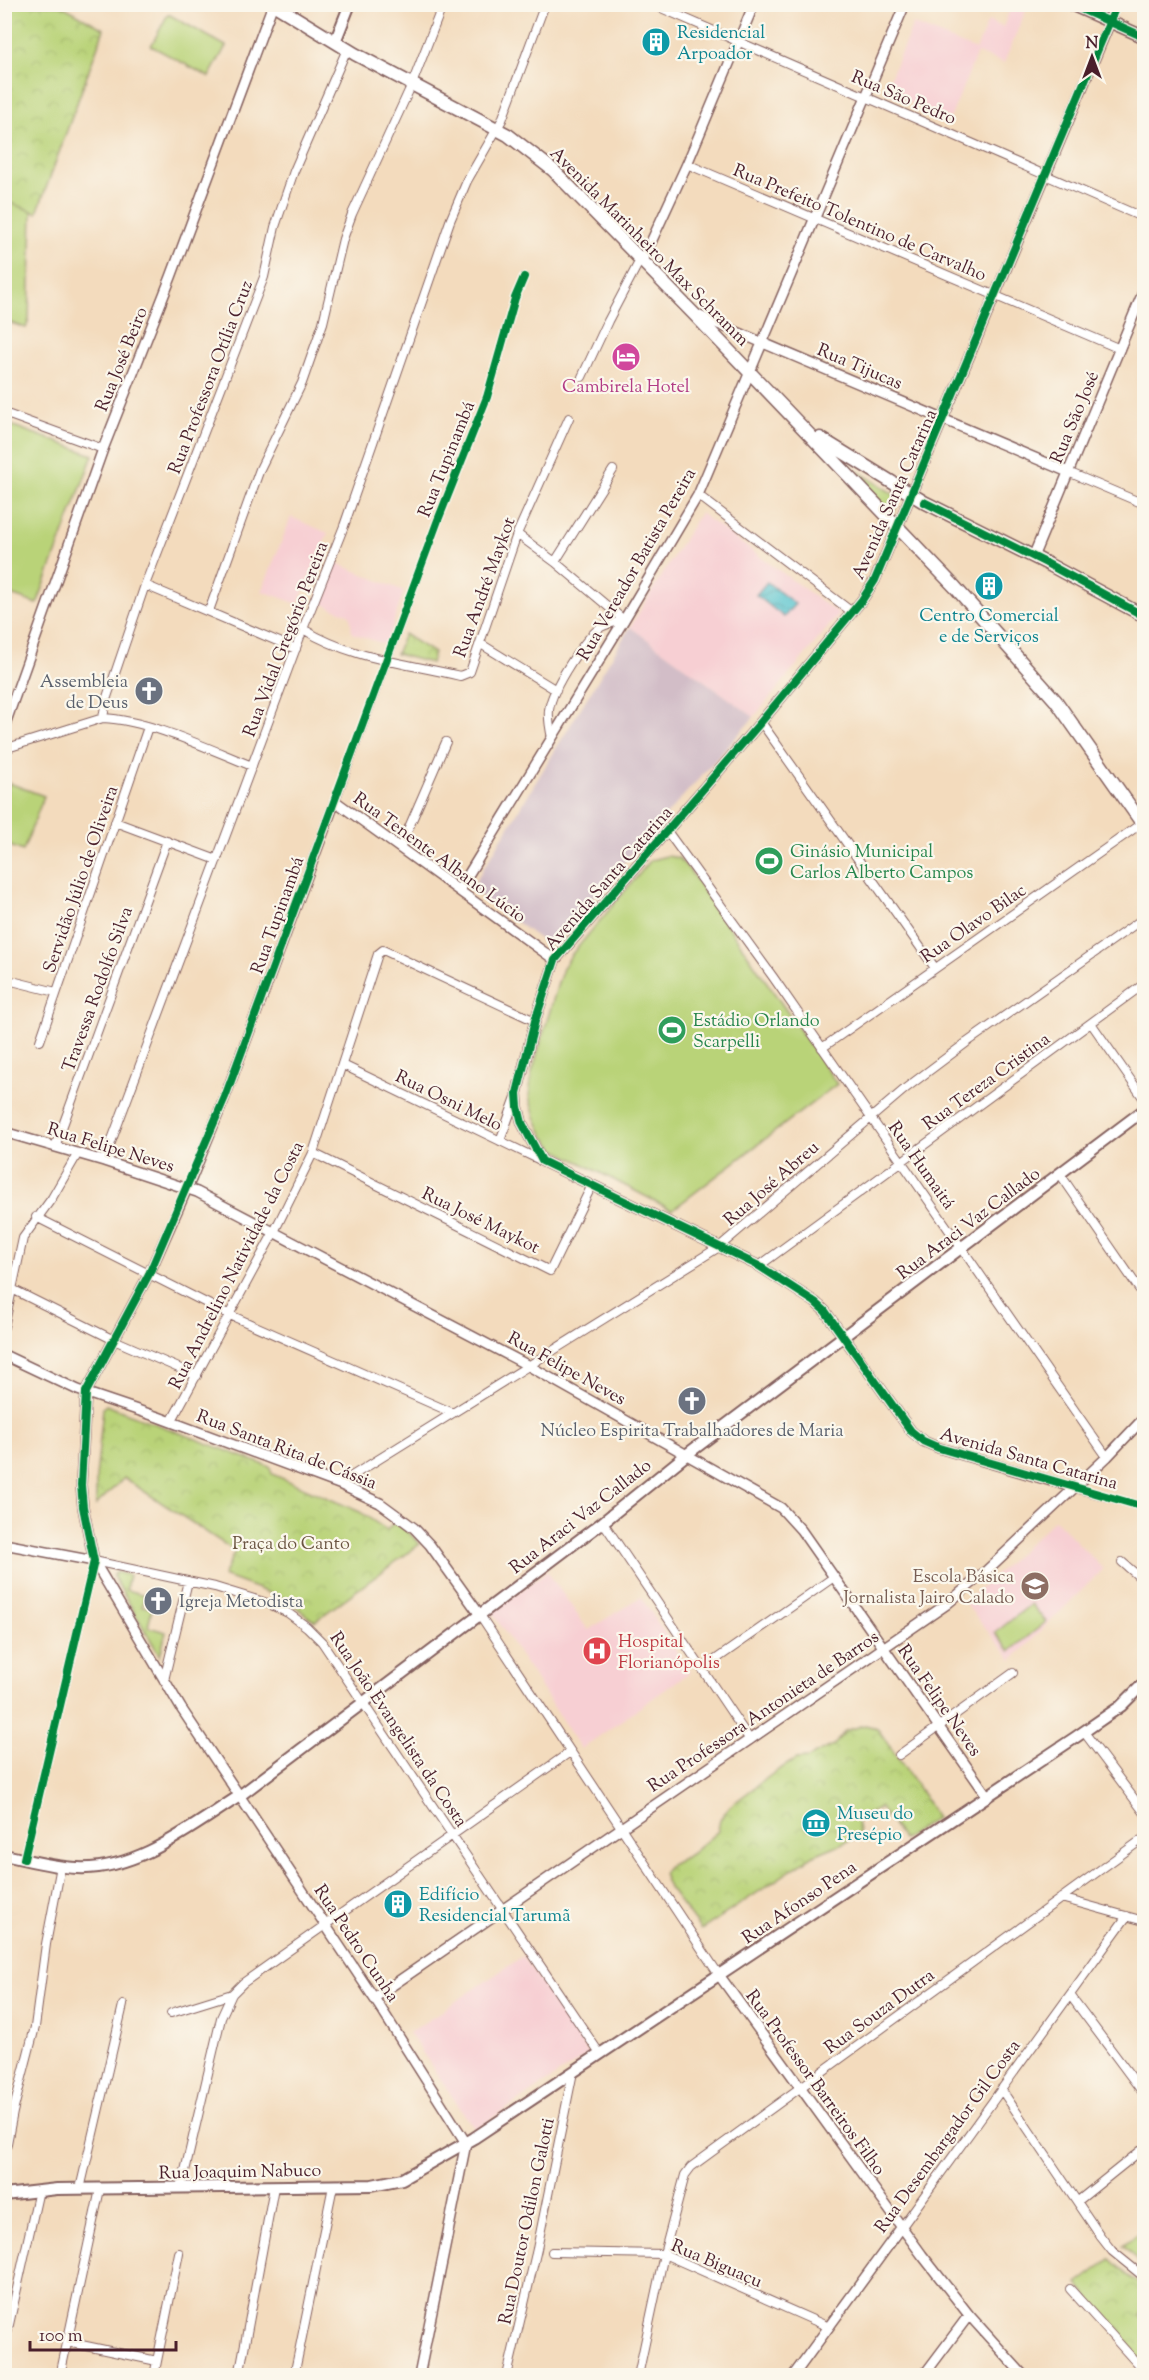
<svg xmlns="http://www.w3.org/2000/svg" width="1149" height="2380" font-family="'Sorts Mill Goudy',serif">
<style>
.built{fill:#f7cfd3}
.industrial{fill:#d2bdc7}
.grass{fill:#b9d378;stroke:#827952;stroke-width:1.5}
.park{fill:url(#park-crowns);stroke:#827952;stroke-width:1.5}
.water{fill:url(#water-waves);stroke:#50727d;stroke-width:1.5}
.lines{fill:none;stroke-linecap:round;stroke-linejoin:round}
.minor-casing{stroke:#85615e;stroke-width:10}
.tertiary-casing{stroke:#85615e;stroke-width:12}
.secondary-casing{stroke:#85615e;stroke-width:14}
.primary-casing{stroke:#85615e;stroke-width:15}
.minor{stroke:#fff;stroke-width:8}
.tertiary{stroke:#fff;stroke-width:9}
.secondary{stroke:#fff;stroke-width:10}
.primary{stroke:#fff;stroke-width:12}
.cycleway-casing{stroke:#fbf7ec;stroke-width:11}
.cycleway{stroke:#00873e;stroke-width:8}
.labels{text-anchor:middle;stroke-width:4.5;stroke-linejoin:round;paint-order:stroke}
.culture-label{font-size:18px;fill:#0d838f;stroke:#fbf7ec;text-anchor:start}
.street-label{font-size:18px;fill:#4a1f2b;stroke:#fbf7ec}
.hotel-label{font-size:18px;fill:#b23c85;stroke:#fbf7ec}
.worship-label{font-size:18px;fill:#5b616d;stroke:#fbf7ec;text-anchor:end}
.leisure-label{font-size:18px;fill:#27864d;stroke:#fbf7ec;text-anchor:start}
.park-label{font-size:18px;fill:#6b5542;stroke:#fbf7ec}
.education-label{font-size:18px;fill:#785e54;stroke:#fbf7ec;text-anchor:end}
.health-label{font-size:18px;fill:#be3a42;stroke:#fbf7ec;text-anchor:start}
</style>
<defs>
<pattern id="park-crowns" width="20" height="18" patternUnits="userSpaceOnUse" patternTransform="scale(1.5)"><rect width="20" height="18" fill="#b9d378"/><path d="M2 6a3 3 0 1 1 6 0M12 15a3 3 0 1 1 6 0" fill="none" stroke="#a1b568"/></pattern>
<pattern id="water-waves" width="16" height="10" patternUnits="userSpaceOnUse" patternTransform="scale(1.5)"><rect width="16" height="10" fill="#57c4cf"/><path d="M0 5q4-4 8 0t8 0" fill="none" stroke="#4a9fa8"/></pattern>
</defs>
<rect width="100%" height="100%" fill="#fbf7ec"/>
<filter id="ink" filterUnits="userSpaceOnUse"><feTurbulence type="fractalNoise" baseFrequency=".0167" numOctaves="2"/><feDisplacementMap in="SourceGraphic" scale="12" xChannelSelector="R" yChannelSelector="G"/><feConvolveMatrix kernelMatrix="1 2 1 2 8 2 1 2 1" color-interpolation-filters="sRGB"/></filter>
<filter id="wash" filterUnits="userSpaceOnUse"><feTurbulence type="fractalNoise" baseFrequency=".008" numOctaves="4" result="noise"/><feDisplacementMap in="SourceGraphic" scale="24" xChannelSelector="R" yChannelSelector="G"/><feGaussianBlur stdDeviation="1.35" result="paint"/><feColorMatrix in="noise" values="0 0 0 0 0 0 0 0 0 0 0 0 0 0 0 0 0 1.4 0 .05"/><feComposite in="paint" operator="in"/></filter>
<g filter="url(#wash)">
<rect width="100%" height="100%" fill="#f3dbbd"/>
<path class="built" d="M 1012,5 L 1028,5 L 1004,63 L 977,53 L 950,119 L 884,92 L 913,24 L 976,50 L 988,21 L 1003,27 Z
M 700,513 L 839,614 L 754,717 L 630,627 Z
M 291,517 L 328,533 L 298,604 L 262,591 Z
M 334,562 L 404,591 L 386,645 L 352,633 L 350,615 L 318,602 Z
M 1055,1519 L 1103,1569 L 1012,1660 L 965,1603 Z
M 547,1571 L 588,1630 L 641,1597 L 690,1672 L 581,1749 L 492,1612 Z
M 523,1956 L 589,2054 L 475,2130 L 409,2033 Z"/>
<path class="industrial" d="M 630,627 L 754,717 L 549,946 L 471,889 Z"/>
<path class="grass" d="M 168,14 L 226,46 L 209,77 L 151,46 Z
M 5,187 L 38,201 L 32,214 L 29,320 L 26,328 L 5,321 Z
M 5,423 L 93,455 L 37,604 L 5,593 Z
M 855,472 L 859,472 L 895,495 L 898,503 L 894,512 L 890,514 L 852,475 Z
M 9,783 L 44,796 L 23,851 L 5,844 L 5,796 Z
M 667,856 L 679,858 L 690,871 L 837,1084 L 672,1210 L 556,1150 L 544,1136 L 535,1117 L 529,1097 L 531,1076 L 558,983 L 563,968 L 572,954 L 651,860 Z
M 116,1572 L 129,1575 L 126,1590 L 145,1595 L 142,1606 L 152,1608 L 148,1627 L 166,1632 L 160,1656 L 113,1576 Z
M 1031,1604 L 1046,1622 L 1010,1651 L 995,1633 Z
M 1138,2234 L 1144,2240 L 1144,2267 L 1123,2246 Z"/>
<path class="park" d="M 4,5 L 61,5 L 104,29 L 37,213 L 5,201 Z
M 404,634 L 434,653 L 431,663 L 396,654 Z
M 106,1405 L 270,1467 L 272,1474 L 360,1512 L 387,1530 L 396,1520 L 420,1544 L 315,1621 L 286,1599 L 223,1576 L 235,1551 L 124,1478 L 96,1505 L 96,1478 L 103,1408 Z
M 865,1725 L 877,1728 L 924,1796 L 936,1818 L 903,1840 L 880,1807 L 857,1821 L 860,1836 L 814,1855 L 701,1930 L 669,1888 L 663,1874 L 668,1866 L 691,1854 L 718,1831 L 720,1819 L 730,1806 L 775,1772 L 796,1759 L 808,1758 L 835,1744 L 845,1731 Z
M 1110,2259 L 1126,2274 L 1144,2287 L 1144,2310 L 1140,2316 L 1144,2321 L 1144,2364 L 1077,2284 Z"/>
<path class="water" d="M 767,582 L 795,604 L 784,617 L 756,595 Z"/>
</g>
<g filter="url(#ink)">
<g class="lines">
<g class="minor-casing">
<path id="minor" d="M 652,4 L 1144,218
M 1110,22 L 1117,4
M 687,164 L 1120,349
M 582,377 L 608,321 L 640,260
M 4,413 L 103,449
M 1068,472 L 1144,504
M 698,495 L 852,612
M 517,534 L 555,562 L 624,620
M 555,562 L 613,470
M 145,585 L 296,649
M 209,611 L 260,469 L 302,383 L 323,323 L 343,239 L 352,214 L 412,84 L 443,4
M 303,629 C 354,660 403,662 460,676 L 470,672 L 517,534 L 569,418
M 481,644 L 556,690
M 103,718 L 106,700 L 145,585 L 264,277 L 275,227 L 294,171 L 347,49
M 761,722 L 935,968
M 552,738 C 550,729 548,720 549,710 C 552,688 583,640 601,627 C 608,623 617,622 624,620
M 4,749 L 103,718 C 149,720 209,749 252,766
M 335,801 L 438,520 L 487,397 L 515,298 L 524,277
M 115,822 L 217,860
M 667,831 L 773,977 L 1107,1457
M 400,848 L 446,742
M 4,979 L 56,992
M 1091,1023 L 1144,1099
M 40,1041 L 148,727
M 822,1048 L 1142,823
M 343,1065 L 542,1161
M 500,1141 L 517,1094
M 55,1147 L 167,841
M 313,1153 L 550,1271 L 592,1185
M 104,1161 L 303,629 L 344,526 L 450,221 L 467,181 L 502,120 L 545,4
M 1060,1174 L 1144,1296
M 36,1217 L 230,1315 L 453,1413
M 759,1266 L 1144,984
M 12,1289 L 114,1340 L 197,1376
M 4,1327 L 23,1238 L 52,1198 L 78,1153
M 171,1422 L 274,1232 L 313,1153 L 378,954 L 383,950 L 535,1021
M 339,1484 L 719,1247 L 906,1088 L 966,1043 L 1144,918
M 1075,1488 L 1144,1507
M 603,1522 L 750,1740
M 1122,1562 L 1144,1581
M 480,1615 L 719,1975
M 702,1669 L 834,1577
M 164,1680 L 188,1581
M 1084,1732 L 1144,1812
M 899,1755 L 1013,1673
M 24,1859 L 94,1561 L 215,1587 L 267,1603 L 288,1613 L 307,1627 L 322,1642 L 600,2054
M 1061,1898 L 1144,1921
M 1070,1995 L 1144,2094
M 171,2013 L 232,1994
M 1001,2089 L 1101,2237 L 1112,2251 L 1144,2277
M 4,2159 L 13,2112 L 35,2027 L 46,1944 L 61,1866
M 181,2188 L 221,2018 L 232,1994 L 243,1983 L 570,1752
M 80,2189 L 123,2005
M 1078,2201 L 1144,2148
M 901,2228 L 1127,1916
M 552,2252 L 664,2254 L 829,2327
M 1070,2289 L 1144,2371
M 67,2342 L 157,2361
M 4,2347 L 39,2190
M 60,2376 L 100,2189
M 154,2376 L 179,2253
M 239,2376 L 274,2187
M 294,2376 L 333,2186
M 507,2376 L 537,2249 L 573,2072
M 638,2376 L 664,2254 L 685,2175 L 691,2167 L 1144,1838"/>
</g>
<g class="tertiary-casing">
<path id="tertiary" d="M 640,260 L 646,253 L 687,164 L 754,4
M 697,315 L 1068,472
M 1033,557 L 1144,290
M 4,727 L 103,449 L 171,277 L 273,4
M 459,890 L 624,620 L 698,495 L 905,4
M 4,1132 L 104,1161 L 197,1192 L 529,1366 L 781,1508 L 801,1530 L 988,1797
M 4,1355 L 78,1390 L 158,1417 L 339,1484 L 380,1503 L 414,1528 L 430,1545 L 480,1615
M 1075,1488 L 939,1448 L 923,1441 L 911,1431 L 825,1311 L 815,1302 L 759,1266 L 542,1161 L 522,1123 L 518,1107 L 517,1093 L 535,1021 L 555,960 L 761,722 L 862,600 L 875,580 L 1110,22
M 4,1544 L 94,1561
M 719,1975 L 922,2255 L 969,2315 L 1024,2376
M 374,1998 L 947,1604 L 985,1572 L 1107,1457 L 1144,1418
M 419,2376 L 466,2143 L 380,2007 L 181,1708 L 94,1561 L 83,1507 L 81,1485 L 86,1392 L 149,1274 L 192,1177 L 225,1097 L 335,801 L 555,960
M 793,2376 L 901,2228
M 933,2376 L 927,2371 L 969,2315"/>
</g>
<g class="secondary-casing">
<path id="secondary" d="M 1070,4 L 1144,37
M 335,42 L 350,4
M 4,1855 C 28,1860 53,1867 77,1868 C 136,1871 191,1827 238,1797 L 603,1522 L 686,1455 L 1144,1110
M 4,2195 L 57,2189 L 372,2185 L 402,2179 L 474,2138 L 1076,1737 L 1121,1706 L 1144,1683"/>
</g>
<g class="primary-casing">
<path id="primary" d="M 273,4 L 355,54 L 508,135 L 553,170 L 694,314 L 955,587 L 1056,701 L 1144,826
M 820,438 L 924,502 L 1046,563 L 1144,616"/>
</g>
<use href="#minor" class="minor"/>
<use href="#tertiary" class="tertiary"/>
<use href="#secondary" class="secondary"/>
<use href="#primary" class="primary"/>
<g class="cycleway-casing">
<path id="cycleway" d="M 1070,4 L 1144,37
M 1117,4 L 875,580 L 862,600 L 761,722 L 555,960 L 535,1021 L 517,1093 L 518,1107 L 522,1123 L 542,1161 L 759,1266 L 815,1302 L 825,1311 L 911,1431 L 923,1441 L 939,1448 L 1144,1507
M 924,502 L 1046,563 L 1144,616
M 24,1859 L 94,1561 L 83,1507 L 81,1485 L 86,1392 L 149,1274 L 225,1097 L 438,520 L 487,397 L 515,298 L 524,277"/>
</g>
<use href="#cycleway" class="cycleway"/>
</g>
</g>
<defs>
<g id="building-disc" transform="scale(1.5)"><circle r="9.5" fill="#0f9aa8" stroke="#fbf7ec"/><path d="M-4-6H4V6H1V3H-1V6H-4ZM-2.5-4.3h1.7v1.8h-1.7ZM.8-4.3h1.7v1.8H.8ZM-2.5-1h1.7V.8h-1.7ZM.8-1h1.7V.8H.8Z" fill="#fff"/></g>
<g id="hotel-disc" transform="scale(1.5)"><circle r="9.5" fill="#d1479c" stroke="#fbf7ec"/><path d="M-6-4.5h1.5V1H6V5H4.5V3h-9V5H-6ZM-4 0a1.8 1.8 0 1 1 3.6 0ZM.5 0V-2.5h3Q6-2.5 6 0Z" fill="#fff"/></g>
<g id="church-disc" transform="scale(1.5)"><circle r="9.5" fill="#6b7280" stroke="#fbf7ec"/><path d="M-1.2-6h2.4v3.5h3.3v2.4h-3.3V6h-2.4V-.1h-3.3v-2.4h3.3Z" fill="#fff"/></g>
<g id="stadium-disc" transform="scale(1.5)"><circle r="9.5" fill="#2e9e5b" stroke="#fbf7ec"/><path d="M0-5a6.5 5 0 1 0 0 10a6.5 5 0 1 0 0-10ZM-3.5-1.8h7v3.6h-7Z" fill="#fff"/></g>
<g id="school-disc" transform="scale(1.5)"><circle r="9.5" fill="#8d6e63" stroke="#fbf7ec"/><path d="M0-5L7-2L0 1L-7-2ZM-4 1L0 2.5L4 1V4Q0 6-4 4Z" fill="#fff"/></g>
<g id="hospital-disc" transform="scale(1.5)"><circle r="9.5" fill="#e0444e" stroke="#fbf7ec"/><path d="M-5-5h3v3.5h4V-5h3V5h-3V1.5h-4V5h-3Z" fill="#fff"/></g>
<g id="museum-disc" transform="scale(1.5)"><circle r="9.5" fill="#0f9aa8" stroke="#fbf7ec"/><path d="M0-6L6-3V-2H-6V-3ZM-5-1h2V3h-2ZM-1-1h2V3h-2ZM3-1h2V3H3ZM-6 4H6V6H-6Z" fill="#fff"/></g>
</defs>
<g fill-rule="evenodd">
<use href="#building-disc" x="656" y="42"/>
<use href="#hotel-disc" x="626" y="357"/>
<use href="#building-disc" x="989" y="586"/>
<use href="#church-disc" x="149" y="691"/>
<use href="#stadium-disc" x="769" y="861"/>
<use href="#stadium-disc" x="672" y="1030"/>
<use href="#church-disc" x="692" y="1401"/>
<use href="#school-disc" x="1035" y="1586"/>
<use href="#church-disc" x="158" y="1601"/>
<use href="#hospital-disc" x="597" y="1651"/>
<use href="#museum-disc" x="816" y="1823"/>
<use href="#building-disc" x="398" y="1904"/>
</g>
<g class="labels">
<g class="culture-label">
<text x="677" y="38">Residencial<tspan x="677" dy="21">Arpoador</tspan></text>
<text x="989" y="621" text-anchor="middle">Centro Comercial<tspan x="989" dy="21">e de Serviços</tspan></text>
<text x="837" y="1819">Museu do<tspan x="837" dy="21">Presépio</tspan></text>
<text x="419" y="1900">Edifício<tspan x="419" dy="21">Residencial Tarumã</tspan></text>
</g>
<g class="street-label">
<text transform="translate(904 97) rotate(23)" y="6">Rua São Pedro</text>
<text transform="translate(860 222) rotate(23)" y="6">Rua Prefeito Tolentino de Carvalho</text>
<text transform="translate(650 246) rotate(45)" y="6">Avenida Marinheiro Max Schramm</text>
<text transform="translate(121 359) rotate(-68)" y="6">Rua José Beiro</text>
<text transform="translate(860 366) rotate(23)" y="6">Rua Tijucas</text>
<text transform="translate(210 377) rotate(-69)" y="6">Rua Professora Otília Cruz</text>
<text transform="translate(1074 417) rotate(-67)" y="6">Rua São José</text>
<text transform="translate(446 459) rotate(-68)" y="6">Rua Tupinambá</text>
<text transform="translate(894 494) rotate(-66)" y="6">Avenida Santa Catarina</text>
<text transform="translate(636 564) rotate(-60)" y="6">Rua Vereador Batista Pereira</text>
<text transform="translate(484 587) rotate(-70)" y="6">Rua André Maykot</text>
<text transform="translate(285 639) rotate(-69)" y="6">Rua Vidal Gregório Pereira</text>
<text transform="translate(440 857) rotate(36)" y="6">Rua Tenente Albano Lúcio</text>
<text transform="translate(608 878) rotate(-49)" y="6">Avenida Santa Catarina</text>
<text transform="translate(80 879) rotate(-71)" y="6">Servidão Júlio de Oliveira</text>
<text transform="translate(277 915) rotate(-70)" y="6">Rua Tupinambá</text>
<text transform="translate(973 923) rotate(-35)" y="6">Rua Olavo Bilac</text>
<text transform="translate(97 989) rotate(-70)" y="6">Travessa Rodolfo Silva</text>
<text transform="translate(986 1081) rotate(-36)" y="6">Rua Tereza Cristina</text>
<text transform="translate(449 1100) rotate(26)" y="6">Rua Osni Melo</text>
<text transform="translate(111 1147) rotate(17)" y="6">Rua Felipe Neves</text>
<text transform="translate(922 1165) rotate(55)" y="6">Rua Humaitá</text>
<text transform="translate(771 1183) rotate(-41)" y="6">Rua José Abreu</text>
<text transform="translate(481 1220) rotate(26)" y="6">Rua José Maykot</text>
<text transform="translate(968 1223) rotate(-37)" y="6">Rua Araci Vaz Callado</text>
<text transform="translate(236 1265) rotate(-63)" y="6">Rua Andrelino Natividade da Costa</text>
<text transform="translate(567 1368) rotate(29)" y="6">Rua Felipe Neves</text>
<text transform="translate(287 1449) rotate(21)" y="6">Rua Santa Rita de Cássia</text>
<text transform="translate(1029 1458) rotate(16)" y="6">Avenida Santa Catarina</text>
<text transform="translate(580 1516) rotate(-38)" y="6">Rua Araci Vaz Callado</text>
<text transform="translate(940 1700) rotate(55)" y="6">Rua Felipe Neves</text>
<text transform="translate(763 1711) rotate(-34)" y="6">Rua Professora Antonieta de Barros</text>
<text transform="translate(399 1729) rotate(56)" y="6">Rua João Evangelista da Costa</text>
<text transform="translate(799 1902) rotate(-34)" y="6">Rua Afonso Pena</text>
<text transform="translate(357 1943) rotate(56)" y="6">Rua Pedro Cunha</text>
<text transform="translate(879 2011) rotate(-36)" y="6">Rua Souza Dutra</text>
<text transform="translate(816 2082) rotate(54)" y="6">Rua Professor Barreiros Filho</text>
<text transform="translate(947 2136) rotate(-54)" y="6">Rua Desembargador Gil Costa</text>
<text transform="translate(240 2171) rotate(-1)" y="6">Rua Joaquim Nabuco</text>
<text transform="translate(526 2221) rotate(-78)" y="6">Rua Doutor Odilon Galotti</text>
<text transform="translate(717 2263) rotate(23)" y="6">Rua Biguaçu</text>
</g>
<g class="hotel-label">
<text x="626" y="392">Cambirela Hotel</text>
</g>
<g class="worship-label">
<text x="128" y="687">Assembleia<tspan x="128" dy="21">de Deus</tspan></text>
<text x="692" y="1436" text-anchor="middle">Núcleo Espirita Trabalhadores de Maria</text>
<text x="179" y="1607" text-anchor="start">Igreja Metodista</text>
</g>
<g class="leisure-label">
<text x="790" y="857">Ginásio Municipal<tspan x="790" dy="21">Carlos Alberto Campos</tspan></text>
<text x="693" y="1026">Estádio Orlando<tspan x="693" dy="21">Scarpelli</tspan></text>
</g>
<g class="park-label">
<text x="291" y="1549">Praça do Canto</text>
</g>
<g class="education-label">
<text x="1014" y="1582">Escola Básica<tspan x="1014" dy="21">Jornalista Jairo Calado</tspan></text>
</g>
<g class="health-label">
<text x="618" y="1647">Hospital<tspan x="618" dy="21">Florianópolis</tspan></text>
</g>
</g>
<rect width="1149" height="2380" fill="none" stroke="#fbf7ec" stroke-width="24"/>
<g transform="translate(1092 57)" stroke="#fbf7ec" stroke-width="4.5" paint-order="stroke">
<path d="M0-4.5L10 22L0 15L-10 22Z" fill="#4a1f2b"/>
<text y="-9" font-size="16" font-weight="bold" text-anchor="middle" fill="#4a1f2b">N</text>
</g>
<path d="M30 2341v9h146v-9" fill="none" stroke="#4a1f2b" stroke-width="3"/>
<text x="39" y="2341" font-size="18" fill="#4a1f2b" stroke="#fbf7ec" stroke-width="4.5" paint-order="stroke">100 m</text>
</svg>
